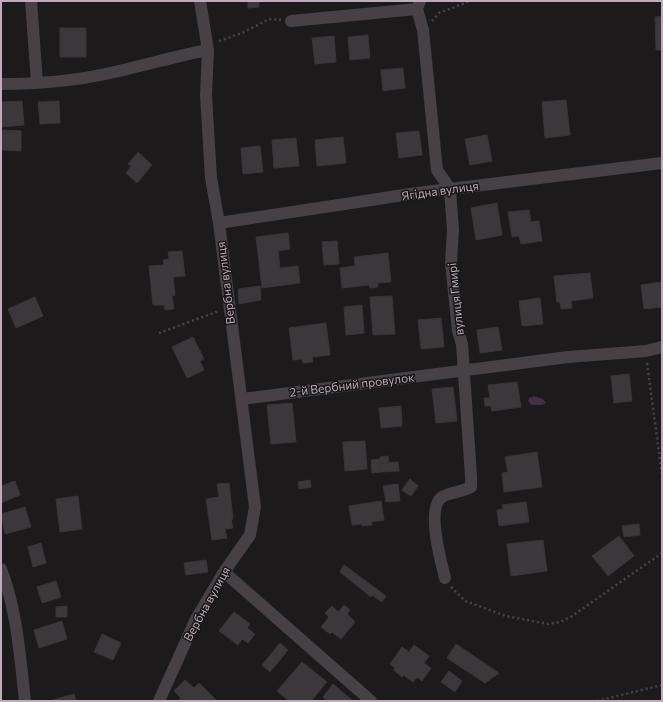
<svg xmlns="http://www.w3.org/2000/svg" width="663" height="702" font-family="Commissioner,sans-serif">
<style>
.water{fill:#422f42}
.building{fill:#3c373a;stroke:#393436}
.lines{fill:none;stroke-linecap:round;stroke-linejoin:round}
.path{stroke:#4b4349;stroke-width:2.5;stroke-dasharray:2 3;stroke-linecap:butt}
.minor{stroke:#474044;stroke-width:12}
.tertiary{stroke:#474044;stroke-width:12}
.labels{text-anchor:middle;stroke-width:3;stroke-linejoin:round;paint-order:stroke}
.street-label{font-size:12px;fill:#bdacb9;stroke:#181516}
</style>
<rect width="100%" height="100%" fill="#1d1a1b"/>
<path class="water" d="M 534,396 L 543,399 L 546,403 L 542,405 L 531,405 L 528,401 L 529,398 Z"/>
<path class="building" d="M 248,1 L 259,1 L 259,7 L 248,8 Z
M 662,16 L 662,50 L 656,50 L 655,17 Z
M 60,28 L 86,28 L 86,57 L 60,57 Z
M 368,35 L 370,58 L 350,60 L 348,37 Z
M 334,36 L 336,62 L 315,64 L 312,38 Z
M 403,68 L 405,88 L 383,91 L 381,70 Z
M 566,100 L 570,135 L 545,138 L 542,102 Z
M 22,101 L 24,125 L 2,127 L 1,102 Z
M 59,101 L 60,123 L 40,124 L 38,102 Z
M 2,130 L 21,131 L 21,151 L 2,150 Z
M 419,131 L 422,155 L 399,158 L 396,133 Z
M 487,135 L 492,161 L 470,165 L 465,139 Z
M 343,137 L 346,163 L 317,166 L 315,140 Z
M 296,138 L 299,166 L 274,168 L 272,140 Z
M 260,146 L 263,172 L 243,174 L 241,148 Z
M 138,152 L 152,165 L 137,183 L 126,173 L 131,166 L 128,164 Z
M 497,203 L 502,235 L 476,240 L 471,208 Z
M 529,210 L 531,222 L 539,221 L 542,241 L 521,244 L 519,236 L 512,237 L 508,212 Z
M 288,233 L 290,249 L 278,251 L 280,268 L 298,266 L 300,283 L 262,288 L 256,237 Z
M 337,241 L 339,264 L 324,265 L 322,242 Z
M 182,251 L 185,276 L 173,277 L 175,295 L 172,296 L 174,309 L 165,310 L 164,305 L 153,305 L 149,266 L 164,265 L 163,260 L 169,259 L 168,252 Z
M 388,253 L 391,282 L 378,283 L 378,287 L 370,288 L 369,285 L 342,288 L 340,268 L 355,266 L 354,257 Z
M 590,273 L 593,298 L 571,301 L 572,308 L 561,309 L 560,302 L 557,302 L 554,276 Z
M 661,282 L 662,307 L 644,309 L 641,285 Z
M 260,286 L 261,300 L 239,304 L 238,289 Z
M 392,296 L 395,334 L 373,335 L 370,297 Z
M 35,297 L 43,316 L 16,328 L 8,309 Z
M 540,298 L 543,324 L 522,326 L 519,301 Z
M 362,305 L 364,333 L 346,335 L 344,307 Z
M 441,318 L 444,347 L 421,349 L 418,320 Z
M 326,323 L 330,355 L 312,357 L 313,362 L 303,363 L 302,359 L 293,360 L 289,328 Z
M 498,327 L 502,350 L 480,353 L 477,330 Z
M 193,337 L 204,359 L 200,361 L 204,370 L 187,378 L 172,347 Z
M 629,374 L 632,401 L 614,403 L 611,376 Z
M 517,382 L 521,407 L 492,411 L 491,406 L 485,406 L 484,398 L 490,398 L 488,385 Z
M 453,387 L 457,421 L 436,423 L 432,389 Z
M 292,403 L 296,442 L 271,444 L 267,405 Z
M 401,406 L 402,426 L 381,428 L 379,408 Z
M 365,441 L 367,469 L 345,471 L 343,442 Z
M 537,452 L 542,487 L 504,492 L 502,473 L 508,472 L 505,457 Z
M 388,456 L 389,463 L 380,463 L 380,457 Z
M 380,459 L 381,472 L 372,473 L 371,460 Z
M 398,462 L 399,471 L 381,472 L 380,463 Z
M 410,479 L 418,486 L 411,496 L 402,490 Z
M 310,480 L 311,487 L 299,489 L 298,482 Z
M 15,481 L 20,495 L 1,503 L 1,486 Z
M 229,483 L 233,519 L 231,519 L 233,528 L 225,529 L 227,538 L 212,540 L 206,499 L 219,497 L 217,484 Z
M 398,484 L 400,501 L 386,502 L 383,486 Z
M 78,496 L 82,529 L 60,532 L 56,499 Z
M 381,501 L 384,520 L 371,522 L 372,525 L 362,526 L 362,524 L 352,525 L 349,506 Z
M 526,502 L 529,522 L 499,526 L 497,510 L 503,509 L 502,505 Z
M 25,507 L 31,527 L 5,534 L 1,514 Z
M 639,524 L 640,535 L 624,537 L 622,526 Z
M 619,536 L 634,556 L 608,576 L 592,556 Z
M 543,540 L 547,571 L 511,576 L 507,544 Z
M 41,543 L 46,563 L 33,567 L 28,547 Z
M 206,560 L 208,572 L 186,575 L 184,563 Z
M 344,565 L 386,596 L 382,602 L 372,595 L 371,597 L 340,572 Z
M 56,581 L 61,597 L 42,603 L 37,587 Z
M 344,605 L 350,610 L 347,614 L 355,622 L 341,639 L 332,632 L 330,634 L 321,627 L 329,617 L 325,613 L 332,606 L 338,612 Z
M 67,606 L 67,617 L 56,617 L 56,607 Z
M 234,612 L 250,624 L 247,628 L 255,634 L 248,643 L 242,639 L 238,645 L 219,631 Z
M 62,621 L 67,639 L 39,648 L 34,630 Z
M 102,634 L 121,643 L 113,660 L 94,652 Z
M 280,643 L 288,650 L 270,672 L 262,665 Z
M 456,644 L 499,673 L 485,683 L 447,658 Z
M 414,645 L 429,656 L 424,663 L 431,668 L 422,681 L 417,677 L 413,682 L 403,675 L 402,677 L 394,670 L 395,668 L 390,664 L 402,647 L 409,652 Z
M 302,662 L 327,682 L 311,701 L 289,701 L 277,691 Z
M 449,671 L 462,681 L 455,692 L 441,682 Z
M 185,680 L 194,688 L 199,683 L 217,701 L 178,701 L 181,698 L 174,691 Z
M 333,684 L 353,701 L 327,701 L 323,697 Z
M 74,694 L 76,701 L 54,701 L 53,700 Z"/>
<g class="lines">
<path class="path" d="M 432,21 L 439,13 L 470,1
M 219,41 L 242,33 L 269,19 L 281,20
M 159,333 L 219,311
M 647,363 L 662,475
M 451,587 L 465,601 L 506,616 L 548,624 L 560,622 L 572,616 L 662,553
M 597,701 L 662,685"/>
<path class="minor" d="M 31,1 L 37,83
M 420,1 L 417,9 L 423,30 L 437,170 L 450,189 L 453,230 L 451,263 L 458,331 L 462,344 L 471,476 L 471,487 C 462,492 451,492 442,497 C 426,508 441,562 445,578
M 291,21 L 417,9
M 1,84 C 37,84 75,81 110,73 C 143,66 175,56 208,50
M 219,223 L 417,193 L 662,163
M 242,399 L 568,357 L 646,351 L 662,347
M 224,572 L 371,701
M 159,701 L 196,619 L 224,572 L 250,535 L 255,507 L 219,223 L 211,178 L 206,95 L 208,50 L 200,1"/>
<path class="tertiary" d="M 1,569 C 17,611 20,656 25,701"/>
</g>
<g class="labels">
<g class="street-label">
<text transform="translate(440 191) rotate(-8)" y="4">Ягідна вулиця</text>
<text transform="translate(226 283) rotate(-97)" y="4">Вербна вулиця</text>
<text transform="translate(456 299) rotate(-96)" y="4">вулиця Гмирі</text>
<text transform="translate(352 385) rotate(-7)" y="4">2-й Вербний провулок</text>
<text transform="translate(207 604) rotate(-61)" y="4">Вербна вулиця</text>
</g>
</g>
<rect width="663" height="702" fill="none" stroke="#bdacb9" stroke-width="4"/>
</svg>
